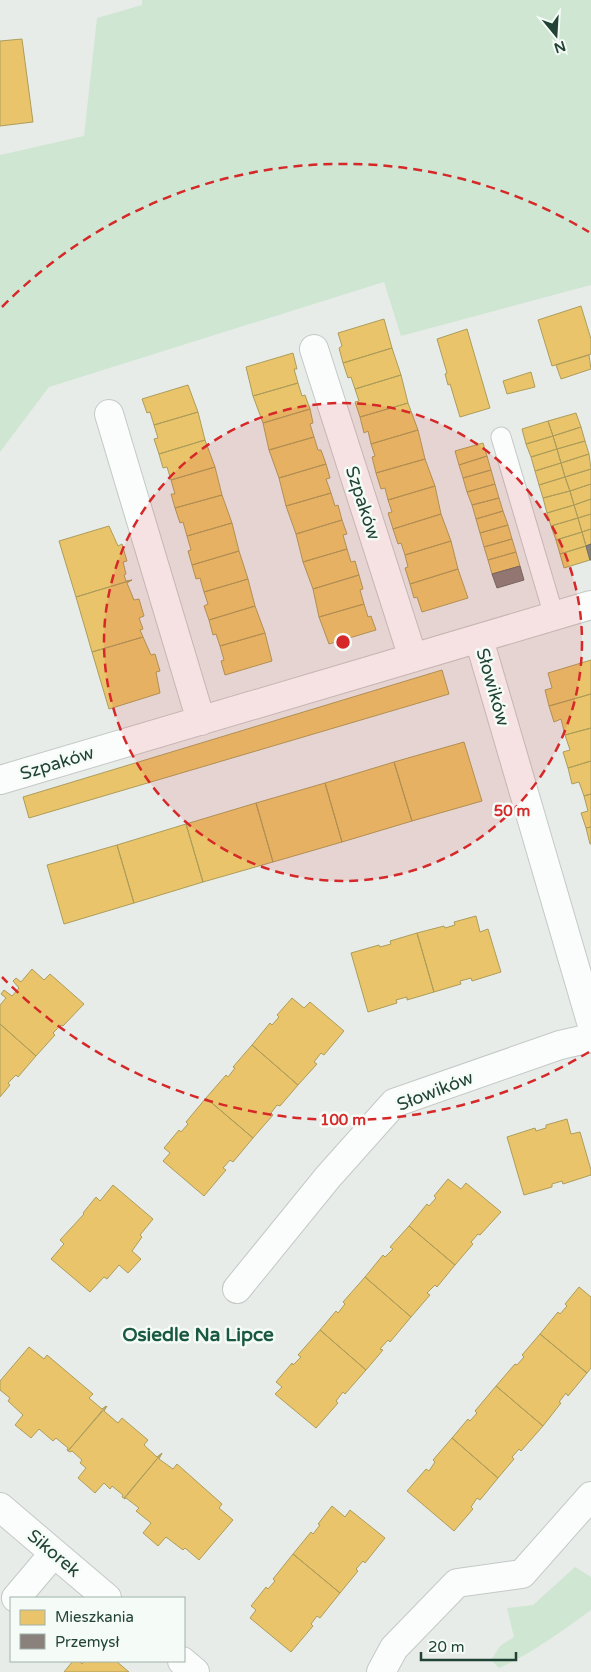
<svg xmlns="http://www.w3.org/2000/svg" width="591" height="1672" font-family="'Varela Round',sans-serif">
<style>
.green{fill:#cfe6d2}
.homes{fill:#e9c46a;stroke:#ad9d5a}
.industry{fill:#8a817c;stroke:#6a6e67}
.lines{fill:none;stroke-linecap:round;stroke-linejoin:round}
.service-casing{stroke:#c4c9c6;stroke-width:21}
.minor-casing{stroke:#c4c9c6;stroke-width:30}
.service{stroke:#fbfcfc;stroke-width:19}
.minor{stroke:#fbfcfc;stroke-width:28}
.ring{fill:none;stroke:#d62828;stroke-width:2.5;stroke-dasharray:9 6}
.labels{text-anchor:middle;stroke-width:5;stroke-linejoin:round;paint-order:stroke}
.street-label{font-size:18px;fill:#214335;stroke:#f5fbf7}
.neighbourhood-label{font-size:19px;font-weight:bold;fill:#1a5941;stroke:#f5fbf7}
.centre{fill:#d62828;stroke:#f5fbf7;stroke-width:2.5}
.ring-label{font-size:15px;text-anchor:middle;font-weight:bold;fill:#d62828;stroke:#f5fbf7;stroke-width:5;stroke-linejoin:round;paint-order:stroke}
</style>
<rect width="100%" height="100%" fill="#e7ece9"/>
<path class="green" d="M 142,0 L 591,0 L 591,285 L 401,336 L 384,282 L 49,387 L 0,452 L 0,155 L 84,136 L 97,18 L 142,5 Z
M 575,1567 L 591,1577 L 591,1610 C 562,1631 533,1653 499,1668 L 491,1660 L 500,1646 L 514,1637 L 507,1608 L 533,1605 Z"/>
<path class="homes" d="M 22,39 L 33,122 L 0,126 L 0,41 Z
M 581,306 L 591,339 L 591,354 L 552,366 L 538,320 Z
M 384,319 L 392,348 L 343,363 L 339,348 L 342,346 L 338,333 Z
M 467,329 L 490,408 L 460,417 L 450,384 L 448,385 L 445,374 L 447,373 L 437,339 Z
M 392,348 L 401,375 L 355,389 L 351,377 L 348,378 L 343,363 Z
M 293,353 L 297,369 L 294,369 L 298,383 L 253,396 L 246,367 Z
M 589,355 L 591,369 L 561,379 L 556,365 Z
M 531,372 L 535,387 L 507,394 L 503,381 Z
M 401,375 L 408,403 L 360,417 L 355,402 L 359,401 L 355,389 Z
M 298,383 L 302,396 L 305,395 L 310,409 L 263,423 L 253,396 Z
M 188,385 L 198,412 L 154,425 L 150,412 L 147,413 L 142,399 Z
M 408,403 L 418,430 L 371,444 L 368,431 L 364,433 L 360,417 Z
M 310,409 L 313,423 L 310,424 L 314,437 L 269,450 L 263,423 Z
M 198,412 L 205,440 L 159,454 L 154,439 L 158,438 L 154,425 Z
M 576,413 L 581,427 L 553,436 L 548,421 Z
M 548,421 L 553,436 L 526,444 L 522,429 Z
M 581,427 L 585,441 L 557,449 L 553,436 Z
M 418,430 L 425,459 L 376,473 L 372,457 L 375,456 L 371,444 Z
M 553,436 L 557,449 L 531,457 L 526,444 Z
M 314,437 L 318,450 L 321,450 L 326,464 L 279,478 L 269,450 Z
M 205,440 L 215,467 L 171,480 L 167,467 L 163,468 L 159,454 Z
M 585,441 L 589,454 L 561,463 L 557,449 Z
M 483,443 L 487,456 L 459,465 L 455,451 Z
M 557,449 L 561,463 L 535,471 L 531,457 Z
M 589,454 L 591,469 L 565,477 L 561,463 Z
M 487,456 L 491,470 L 463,478 L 459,465 Z
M 425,459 L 435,486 L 388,500 L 385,488 L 381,489 L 376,473 Z
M 561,463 L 565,477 L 539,485 L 535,471 Z
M 326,464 L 330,478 L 326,479 L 331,493 L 286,506 L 279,478 Z
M 215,467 L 222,495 L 175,508 L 171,494 L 175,494 L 171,480 Z
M 591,469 L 591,484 L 570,491 L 565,477 Z
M 491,470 L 495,484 L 467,492 L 463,478 Z
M 565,477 L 570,491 L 543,498 L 539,485 Z
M 495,484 L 499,498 L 472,505 L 467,492 Z
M 591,484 L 591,499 L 574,505 L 570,491 Z
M 435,486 L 441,514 L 393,529 L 388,513 L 392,512 L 388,500 Z
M 570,491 L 574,505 L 547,513 L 543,498 Z
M 331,493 L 335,506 L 338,505 L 342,520 L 296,534 L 286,506 Z
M 222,495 L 232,523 L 187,536 L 183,522 L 180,523 L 175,508 Z
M 499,498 L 503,511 L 476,519 L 472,505 Z
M 591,499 L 591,514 L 578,518 L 574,505 Z
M 574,505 L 578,518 L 551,526 L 547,513 Z
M 503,511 L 508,525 L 480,533 L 476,519 Z
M 441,514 L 451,541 L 405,555 L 401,543 L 398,544 L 393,529 Z
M 591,514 L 591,529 L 582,532 L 578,518 Z
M 578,518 L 582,532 L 556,540 L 551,526 Z
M 342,520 L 347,534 L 343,535 L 347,549 L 303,562 L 296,534 Z
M 232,523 L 239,551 L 192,565 L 188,551 L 191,550 L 187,536 Z
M 508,525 L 512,539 L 484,547 L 480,533 Z
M 109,526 L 118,546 L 122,544 L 127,561 L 123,562 L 126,574 L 124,575 L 126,581 L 132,580 L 76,597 L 59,541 Z
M 591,529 L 591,544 L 586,546 L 582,532 Z
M 582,532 L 586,546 L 560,554 L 556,540 Z
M 512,539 L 516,552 L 488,560 L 484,547 Z
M 451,541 L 458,569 L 410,584 L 405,568 L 408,567 L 405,555 Z
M 586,546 L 590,560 L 564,568 L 560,554 Z
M 347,549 L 351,562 L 355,561 L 359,575 L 313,589 L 303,562 Z
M 239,551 L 248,579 L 204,592 L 200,578 L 196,579 L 192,565 Z
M 516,552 L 520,566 L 492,574 L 488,560 Z
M 458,569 L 468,598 L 422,612 L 417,597 L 414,598 L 410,584 Z
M 359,575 L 363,589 L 360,590 L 364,604 L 319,617 L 313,589 Z
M 248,579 L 255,606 L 209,620 L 204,606 L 208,604 L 204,592 Z
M 132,580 L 127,583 L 134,600 L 139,599 L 144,616 L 139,618 L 143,629 L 140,630 L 143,637 L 92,652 L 76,597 Z
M 364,604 L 368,617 L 371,616 L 376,630 L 329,644 L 319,617 Z
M 255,606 L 265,633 L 220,646 L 216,634 L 213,635 L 209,620 Z
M 265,633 L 272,661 L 225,675 L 221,661 L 224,660 L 220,646 Z
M 143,637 L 151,655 L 155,654 L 160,671 L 156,672 L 160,693 L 109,709 L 92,652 Z
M 591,660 L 591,694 L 549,706 L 545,690 L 552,688 L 548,673 Z
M 442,670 L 449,694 L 29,818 L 23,797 Z
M 591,694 L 591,728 L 565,735 L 561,719 L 554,722 L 549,706 Z
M 591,728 L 591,761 L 568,768 L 563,752 L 570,750 L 565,735 Z
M 464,742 L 482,801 L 412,821 L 394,762 Z
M 591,761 L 591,794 L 584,796 L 579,782 L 572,784 L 568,768 Z
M 394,762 L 412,821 L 342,842 L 325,783 Z
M 325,783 L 342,842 L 273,862 L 256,803 Z
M 591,794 L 591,827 L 586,828 L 581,813 L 588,811 L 584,796 Z
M 256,803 L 273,862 L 203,882 L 186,824 Z
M 186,824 L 203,882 L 134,903 L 117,845 Z
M 591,827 L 591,844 L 590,844 L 586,828 Z
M 117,845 L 134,903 L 64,924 L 47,865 Z
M 476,916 L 480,932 L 488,929 L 501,972 L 472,981 L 471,978 L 460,981 L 461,984 L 434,992 L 417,933 L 444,926 L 445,928 L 455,925 L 454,922 Z
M 417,933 L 434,992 L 407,1000 L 407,997 L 396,1000 L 397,1003 L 368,1012 L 351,953 L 379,945 L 380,947 L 391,944 L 390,941 Z
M 32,969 L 44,980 L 50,974 L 84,1004 L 63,1026 L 61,1025 L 53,1033 L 55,1035 L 36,1056 L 0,1024 L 0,1005 L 6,998 L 1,994 L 4,990 L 12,996 L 19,988 L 13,981 L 16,978 L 21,982 Z
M 292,998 L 304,1008 L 310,1002 L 344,1031 L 324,1055 L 321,1053 L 314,1062 L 317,1064 L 298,1085 L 252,1045 L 270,1023 L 272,1025 L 279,1017 L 277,1015 Z
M 0,1024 L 36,1056 L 18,1077 L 16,1075 L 8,1083 L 10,1085 L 0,1097 Z
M 252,1045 L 298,1085 L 280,1106 L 277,1105 L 271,1113 L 273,1115 L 253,1138 L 206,1098 L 226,1075 L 228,1077 L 235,1068 L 233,1067 Z
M 206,1098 L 253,1138 L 233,1162 L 230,1160 L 223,1168 L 226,1170 L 204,1196 L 163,1161 L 170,1153 L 164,1148 L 179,1130 L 181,1132 L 188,1124 L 186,1122 Z
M 567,1119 L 571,1134 L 580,1132 L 591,1170 L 591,1175 L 563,1184 L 562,1181 L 552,1184 L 552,1187 L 524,1195 L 507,1137 L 535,1128 L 536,1131 L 546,1128 L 546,1125 Z
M 448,1179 L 461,1189 L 466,1183 L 501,1212 L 480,1235 L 478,1234 L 471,1242 L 473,1244 L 455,1265 L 409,1226 L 427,1204 L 429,1206 L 436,1198 L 434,1196 Z
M 113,1185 L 153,1219 L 140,1235 L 142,1237 L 132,1251 L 141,1259 L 128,1273 L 119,1265 L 107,1279 L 104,1277 L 90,1292 L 51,1259 L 64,1244 L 60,1240 L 84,1214 L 83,1213 L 96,1197 L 100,1201 Z
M 409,1226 L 455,1265 L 437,1287 L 435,1285 L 427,1293 L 430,1295 L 411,1317 L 365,1277 L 383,1255 L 385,1257 L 393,1249 L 390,1247 Z
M 365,1277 L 411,1317 L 390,1342 L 388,1340 L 380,1349 L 383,1350 L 366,1370 L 320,1330 L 336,1311 L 338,1313 L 345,1304 L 343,1302 Z
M 579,1287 L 591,1297 L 591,1368 L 587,1373 L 540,1334 L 558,1312 L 560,1314 L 567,1306 L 565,1304 Z
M 320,1330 L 366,1370 L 345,1394 L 343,1392 L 336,1401 L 338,1403 L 316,1428 L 275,1394 L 282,1387 L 276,1382 L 292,1363 L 293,1365 L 301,1357 L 298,1355 Z
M 540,1334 L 587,1373 L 568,1396 L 566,1393 L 559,1402 L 561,1403 L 543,1426 L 496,1386 L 515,1364 L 517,1365 L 524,1357 L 522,1355 Z
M 29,1347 L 44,1359 L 47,1355 L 93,1394 L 89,1398 L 102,1409 L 106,1406 L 68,1451 L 67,1450 L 68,1448 L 56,1438 L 53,1441 L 39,1429 L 31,1438 L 15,1425 L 23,1415 L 8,1401 L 10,1398 L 0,1390 L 0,1381 Z
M 496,1386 L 543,1426 L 521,1451 L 519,1449 L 512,1457 L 514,1459 L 498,1478 L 452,1438 L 468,1419 L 470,1421 L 477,1413 L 475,1411 Z
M 107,1406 L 104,1411 L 118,1423 L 122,1418 L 148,1440 L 144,1445 L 157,1457 L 162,1453 L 124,1498 L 122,1497 L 123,1495 L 112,1486 L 110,1489 L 104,1483 L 95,1493 L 78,1478 L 86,1468 L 80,1463 L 82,1460 L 72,1451 L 70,1452 L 68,1451 Z
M 452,1438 L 498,1478 L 480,1500 L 477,1498 L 471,1507 L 473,1509 L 454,1531 L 407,1491 L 426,1469 L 429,1471 L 435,1462 L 433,1460 Z
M 162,1453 L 159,1459 L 173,1469 L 177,1464 L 222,1504 L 219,1508 L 233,1520 L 199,1560 L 185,1548 L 183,1550 L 166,1537 L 158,1546 L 143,1533 L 151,1523 L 136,1511 L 139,1508 L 126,1498 L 124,1499 Z
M 332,1506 L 345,1517 L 350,1510 L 385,1538 L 365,1563 L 363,1561 L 356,1569 L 358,1571 L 340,1593 L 293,1554 L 311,1532 L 313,1534 L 320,1525 L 318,1524 Z
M 293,1554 L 340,1593 L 320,1618 L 317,1616 L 311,1624 L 313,1626 L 291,1652 L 250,1618 L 256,1610 L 251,1606 L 266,1587 L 268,1589 L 275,1581 L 273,1579 Z
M 73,1661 L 79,1661 L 82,1664 L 84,1661 L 116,1661 L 129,1672 L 64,1672 Z"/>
<path class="industry" d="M 591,544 L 591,560 L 590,560 L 586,546 Z
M 520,566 L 524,580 L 497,588 L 492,574 Z"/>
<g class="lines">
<g class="service-casing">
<path id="service" d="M 501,437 L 554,616"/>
</g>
<g class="minor-casing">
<path id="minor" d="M 314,349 L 413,658
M 109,414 L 201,721
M 479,639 L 591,1022
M 0,780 L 591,605
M 237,1289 L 328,1177 L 394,1103 L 560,1045 L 591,1038
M 0,1507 L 107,1598
M 16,1598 L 54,1553
M 182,1661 L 195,1672
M 381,1672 L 394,1648 L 457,1583 L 522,1574 L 591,1496"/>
</g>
<use href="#service" class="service"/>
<use href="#minor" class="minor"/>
</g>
<circle cx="343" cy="642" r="239" fill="#d62828" fill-opacity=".12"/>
<g class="ring">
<circle cx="343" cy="642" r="239"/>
<path d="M589 1052A478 478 0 0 1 2 977M2 307A478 478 0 0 1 589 232"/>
</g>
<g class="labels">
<g class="street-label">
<text transform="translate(363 503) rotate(72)" y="6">Szpaków</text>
<text transform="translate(493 687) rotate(74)" y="6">Słowików</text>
<text transform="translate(57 763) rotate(-17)" y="6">Szpaków</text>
<text transform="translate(435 1091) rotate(-21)" y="6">Słowików</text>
<text transform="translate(54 1553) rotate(40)" y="6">Sikorek</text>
</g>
<g class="neighbourhood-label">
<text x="198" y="1341">Osiedle Na Lipce</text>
</g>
</g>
<circle cx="343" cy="642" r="8" class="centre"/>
<g class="ring-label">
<text x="512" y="816">50 m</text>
<text x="343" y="1125">100 m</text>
</g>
<rect x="10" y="1597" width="175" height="65" fill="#f5fbf7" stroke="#a0b1a9"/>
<rect x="20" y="1610" width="25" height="15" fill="#e9c46a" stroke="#a0b1a9"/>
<text x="55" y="1622" font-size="15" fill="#214335">Mieszkania</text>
<rect x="20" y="1634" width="25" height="15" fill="#8a817c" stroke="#a0b1a9"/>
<text x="55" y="1647" font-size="15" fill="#214335">Przemysł</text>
<g transform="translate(556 35) rotate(162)" stroke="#f5fbf7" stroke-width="4" paint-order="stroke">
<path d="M0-4L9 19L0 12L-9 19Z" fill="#214335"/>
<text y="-8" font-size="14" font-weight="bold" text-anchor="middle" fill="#214335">N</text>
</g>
<path d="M421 1652v8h95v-8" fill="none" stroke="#214335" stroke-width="2.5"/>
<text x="428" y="1652" font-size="15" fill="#214335" stroke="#f5fbf7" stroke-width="4" paint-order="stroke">20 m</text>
</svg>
